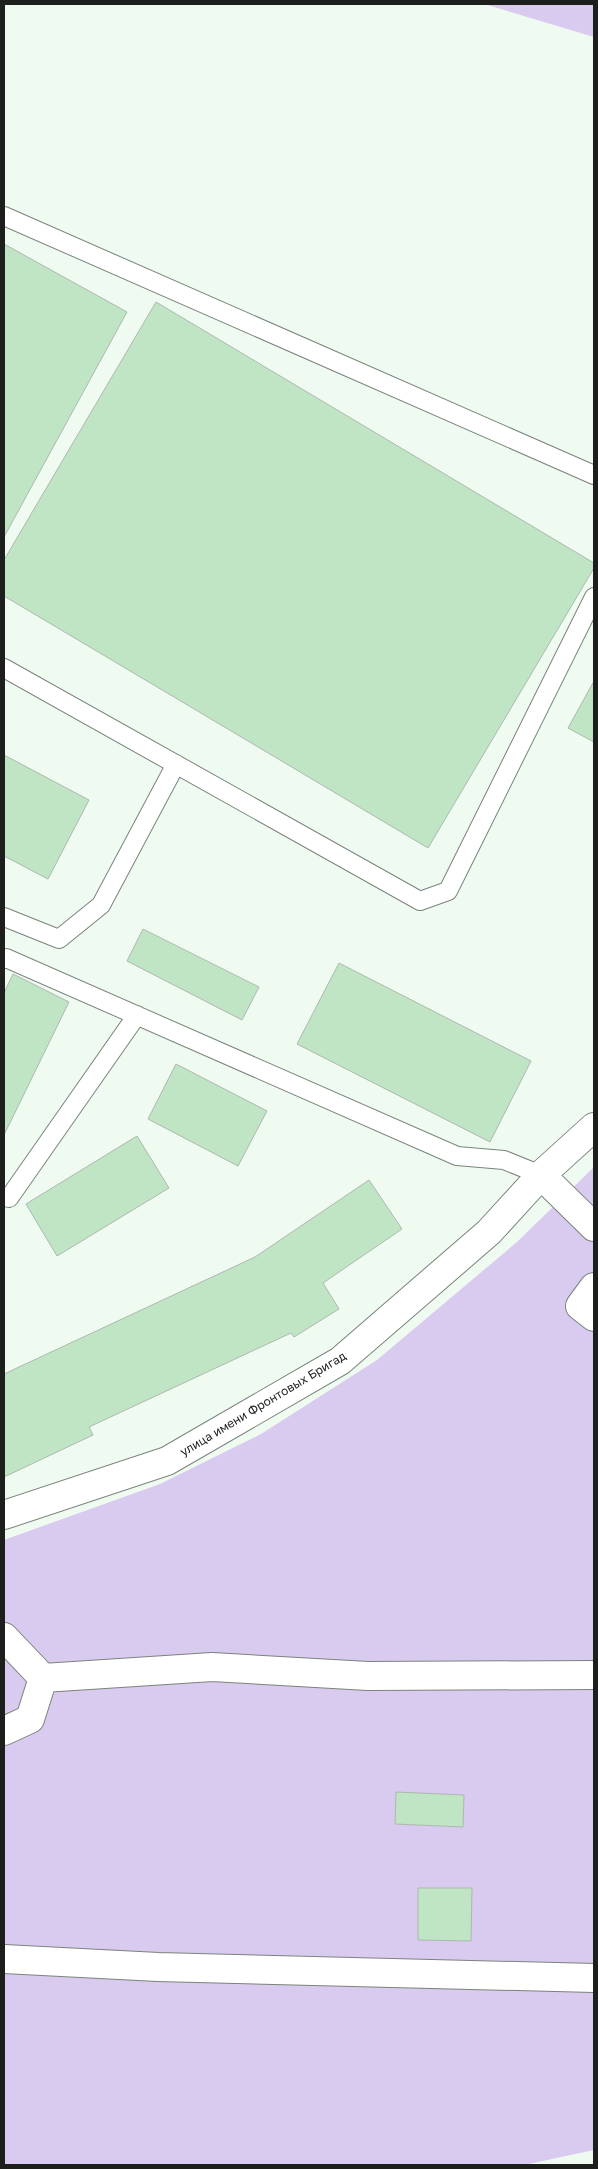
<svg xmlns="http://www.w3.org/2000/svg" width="598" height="2169" font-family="'Golos Text',sans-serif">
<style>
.green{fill:#d9caf0}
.building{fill:#bfe5c4;stroke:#aeb8af}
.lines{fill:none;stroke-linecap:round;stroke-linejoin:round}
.service-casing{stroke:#7a847b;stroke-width:20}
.minor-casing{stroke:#7a847b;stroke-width:30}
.service{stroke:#fff;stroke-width:18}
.minor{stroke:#fff;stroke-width:28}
.labels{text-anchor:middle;stroke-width:4;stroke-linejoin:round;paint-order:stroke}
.street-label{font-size:12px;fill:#1c1f1c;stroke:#fff}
</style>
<rect width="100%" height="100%" fill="#effaf1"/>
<path class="green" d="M 484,4 L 594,4 L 594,37 Z
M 594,1167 L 594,2150 L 524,2165 L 4,2165 L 4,1540 L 160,1484 L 261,1434 L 377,1360 L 517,1242 Z"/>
<path class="building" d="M 4,244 L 127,312 L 4,537 Z
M 156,302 L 594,563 L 594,568 L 428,848 L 4,596 L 4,560 Z
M 594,681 L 594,742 L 568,728 Z
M 4,755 L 89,800 L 48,879 L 4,856 Z
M 143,929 L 259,987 L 242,1020 L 127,961 Z
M 339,963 L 531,1061 L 490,1142 L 297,1044 Z
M 13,974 L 69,1002 L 4,1135 L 4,993 Z
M 176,1064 L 267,1111 L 238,1166 L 148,1119 Z
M 137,1136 L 169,1188 L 57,1256 L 26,1204 Z
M 369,1180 L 402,1229 L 323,1283 L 339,1309 L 294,1337 L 291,1333 L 89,1427 L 93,1435 L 4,1477 L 4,1374 L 255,1257 Z
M 396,1792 L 464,1795 L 463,1827 L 395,1824 Z
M 418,1888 L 472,1888 L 471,1941 L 418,1940 Z"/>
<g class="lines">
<g class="service-casing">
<path id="service" d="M 4,216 L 594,475
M 4,668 L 420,901 L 448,891 L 594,597
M 4,917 L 59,939 L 101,905 L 176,764
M 4,959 L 6,958 L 457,1156 L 504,1160 L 541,1175
M 9,1198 L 137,1015"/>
</g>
<g class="minor-casing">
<path id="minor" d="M 541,1175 L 594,1227
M 594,1287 L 580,1306 L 594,1317
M 4,1515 L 167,1461 L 340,1361 L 489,1232 L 541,1175 L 594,1127
M 4,1637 L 43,1678 L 30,1719 L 4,1731
M 43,1678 L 212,1667 L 368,1676 L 594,1675
M 4,1959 L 158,1967 L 594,1978"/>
</g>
<use href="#service" class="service"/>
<use href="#minor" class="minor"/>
</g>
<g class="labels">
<g class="street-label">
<text transform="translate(263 1404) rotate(-31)" y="4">улица имени Фронтовых Бригад</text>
</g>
</g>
<rect width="598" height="2169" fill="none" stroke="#1c1f1c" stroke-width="10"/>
</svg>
